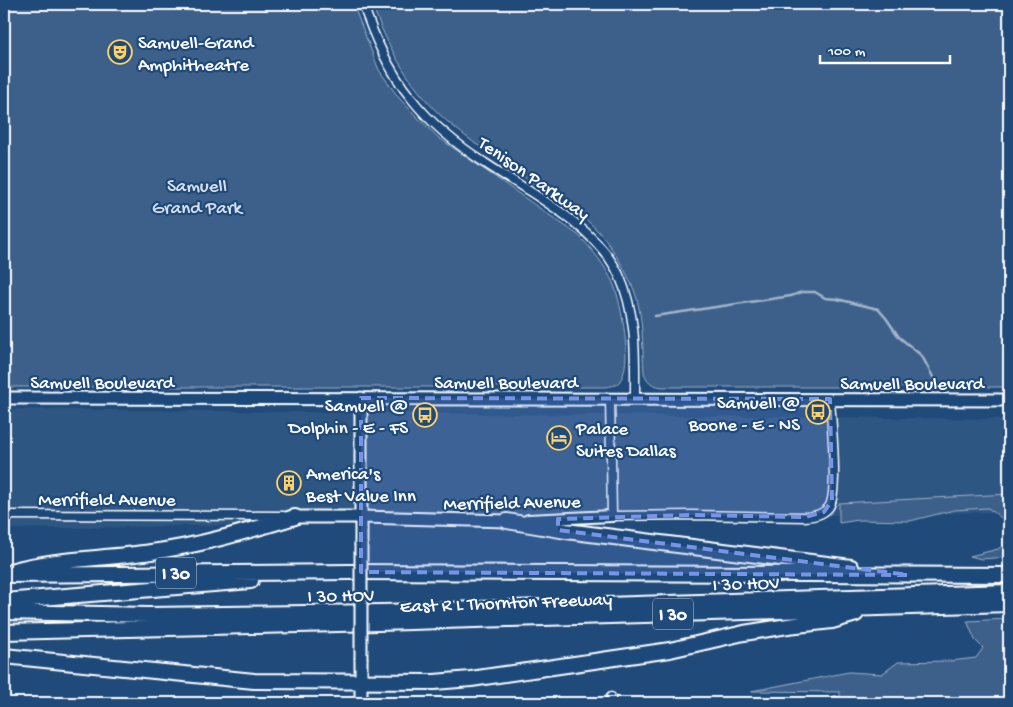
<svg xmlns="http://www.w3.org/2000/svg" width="1013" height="707" font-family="'Gochi Hand',sans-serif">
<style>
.built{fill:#2e5683}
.green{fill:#3c618b;stroke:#9eb0c5}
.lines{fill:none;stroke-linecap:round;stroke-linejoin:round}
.stream{stroke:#a3b5c8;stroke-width:2.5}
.minor-casing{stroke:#fff;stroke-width:11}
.tertiary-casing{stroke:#fff;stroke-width:14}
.secondary-casing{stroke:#fff;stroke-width:15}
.motorway-casing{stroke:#fff;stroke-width:18}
.minor{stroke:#1f4a7a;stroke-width:8}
.tertiary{stroke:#1f4a7a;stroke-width:10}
.secondary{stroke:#1f4a7a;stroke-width:11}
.motorway{stroke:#1f4a7a;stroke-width:14}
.secondary-bridge-casing{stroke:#fff;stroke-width:15;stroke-linecap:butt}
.secondary-bridge{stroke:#1f4a7a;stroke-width:11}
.marked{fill:#7795e8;fill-opacity:0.2;stroke:#7795e8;stroke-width:4;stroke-dasharray:10 6;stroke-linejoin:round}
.labels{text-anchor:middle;stroke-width:4.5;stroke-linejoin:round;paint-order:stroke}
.shield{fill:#1f4a7a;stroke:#bcc9d7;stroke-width:1}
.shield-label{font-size:18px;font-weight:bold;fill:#fff}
.poi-label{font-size:19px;fill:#fff;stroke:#1f4a7a;text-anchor:start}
.street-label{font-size:19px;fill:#fff;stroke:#1f4a7a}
.park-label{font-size:19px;fill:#d8dfe8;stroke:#1f4a7a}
</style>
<rect width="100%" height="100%" fill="#1f4a7a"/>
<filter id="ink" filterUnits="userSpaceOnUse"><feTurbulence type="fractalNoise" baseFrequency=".02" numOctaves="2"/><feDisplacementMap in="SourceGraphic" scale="10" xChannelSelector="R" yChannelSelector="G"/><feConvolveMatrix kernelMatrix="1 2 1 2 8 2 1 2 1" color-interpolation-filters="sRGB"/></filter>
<g filter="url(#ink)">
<path class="built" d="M 4,409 L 1009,419 L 1009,512 L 4,529 Z"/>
<path class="green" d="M 4,4 L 353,4 L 379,70 L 399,98 L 418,118 L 439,138 L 578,235 C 593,250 605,265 614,285 C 621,303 634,366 619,382 C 616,386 611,386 606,387 L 4,387 Z
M 372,4 L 1009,4 L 1009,387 L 666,387 C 655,387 648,384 644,373 C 642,345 644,317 634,290 C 625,269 612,246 596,229 C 583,215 564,205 548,193 C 515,171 480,149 449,123 C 412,91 388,49 372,4 Z
M 1009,494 L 1009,532 L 1007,522 L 988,508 L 954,510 L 910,521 L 859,520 L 839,523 L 839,503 Z
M 1009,541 L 1009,557 L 981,559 L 970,556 L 998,549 Z
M 1009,619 L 1009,703 L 840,703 L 840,692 L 751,691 L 849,672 L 882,674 L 898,662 L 950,661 L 976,658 L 983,648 L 975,640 L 967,621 Z"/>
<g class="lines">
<path class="stream" d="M 655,316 L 791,296 L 802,292 L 815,292 L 825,298 L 837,299 L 878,309 L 886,318 L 899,337 L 922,356 L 935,381"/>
<g class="minor-casing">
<path id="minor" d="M 363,4 C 373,35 390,73 411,98 C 431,124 460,147 488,165 C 532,194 596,226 619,275 C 637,315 635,356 635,398
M 610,398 L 612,516 L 692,515 L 805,517 C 814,516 823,515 829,507 C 839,493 831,419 830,399
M 4,515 L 283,516
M 835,701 L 835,703
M 611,703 L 611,697"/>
</g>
<g class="tertiary-casing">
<path id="tertiary" d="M 528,520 L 612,516"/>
</g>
<g class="secondary-casing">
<path id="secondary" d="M 4,398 L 1009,400
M 361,398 L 361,544
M 295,517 L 361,517 L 507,521
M 361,659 L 361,703"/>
</g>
<g class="motorway-casing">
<path id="motorway" d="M 507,521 L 566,531 L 851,567
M 14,570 C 59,558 105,559 151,552 C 199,546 248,531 295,517
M 4,575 L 349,572 L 1009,575
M 4,601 L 251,581
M 4,612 L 148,615 L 383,612 L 1009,592
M 4,632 L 379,623 L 1009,604
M 4,656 L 254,681 L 434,682 L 471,679 L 670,650 L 744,633 L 788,626 L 832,621 L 856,614"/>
</g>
<use href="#minor" class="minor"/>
<use href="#tertiary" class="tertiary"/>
<use href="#secondary" class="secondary"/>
<use href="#motorway" class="motorway"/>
<g class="secondary-bridge-casing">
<path id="secondary-bridge" d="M 361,544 L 361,659"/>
</g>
<use href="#secondary-bridge" class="secondary-bridge"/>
</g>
</g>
<path class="marked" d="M 361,398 L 830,399 L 832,500 L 824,512 L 805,517 L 692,515 L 558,519 L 558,530 L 908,575 L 361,572 Z"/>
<defs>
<g id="theatre-ring" transform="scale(1.25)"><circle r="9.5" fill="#1f4a7a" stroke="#ffd166" stroke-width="1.5"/><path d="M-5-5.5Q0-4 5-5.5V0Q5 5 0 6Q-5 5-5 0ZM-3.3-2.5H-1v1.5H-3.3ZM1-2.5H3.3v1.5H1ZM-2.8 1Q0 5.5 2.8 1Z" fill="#ffd166"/></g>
<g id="bus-ring" transform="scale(1.25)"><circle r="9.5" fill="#1f4a7a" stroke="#ffd166" stroke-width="1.5"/><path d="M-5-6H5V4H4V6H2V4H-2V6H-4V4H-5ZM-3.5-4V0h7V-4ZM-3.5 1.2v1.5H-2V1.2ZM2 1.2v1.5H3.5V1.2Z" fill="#ffd166"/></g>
<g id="hotel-ring" transform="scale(1.25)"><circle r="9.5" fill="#1f4a7a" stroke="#ffd166" stroke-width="1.5"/><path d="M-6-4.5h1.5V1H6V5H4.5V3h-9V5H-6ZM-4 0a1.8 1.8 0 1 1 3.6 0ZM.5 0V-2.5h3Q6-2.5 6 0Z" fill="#ffd166"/></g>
<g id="building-ring" transform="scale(1.25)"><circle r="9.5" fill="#1f4a7a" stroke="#ffd166" stroke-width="1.5"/><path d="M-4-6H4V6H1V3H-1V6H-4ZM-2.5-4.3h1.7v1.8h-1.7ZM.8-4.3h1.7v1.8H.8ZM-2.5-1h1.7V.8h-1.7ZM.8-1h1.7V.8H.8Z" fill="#ffd166"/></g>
</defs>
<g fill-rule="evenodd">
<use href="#theatre-ring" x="120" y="52"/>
<use href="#bus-ring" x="818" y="412"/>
<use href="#bus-ring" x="425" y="415"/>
<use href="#hotel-ring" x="559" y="438"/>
<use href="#building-ring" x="289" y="483"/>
</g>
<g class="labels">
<g class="shield">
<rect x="156" y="557.5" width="40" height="31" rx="4"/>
<rect x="653" y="598.5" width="40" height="31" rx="4"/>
</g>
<g class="shield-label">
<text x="176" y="579">I 30</text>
<text x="673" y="620">I 30</text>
</g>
<g class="poi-label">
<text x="138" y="48">Samuell-Grand<tspan x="138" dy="22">Amphitheatre</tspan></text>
<text x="800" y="408" text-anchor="end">Samuell @<tspan x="800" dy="22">Boone - E - NS</tspan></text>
<text x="408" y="411" text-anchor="end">Samuell @<tspan x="408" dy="22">Dolphin - E - FS</tspan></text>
<text x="576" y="434">Palace<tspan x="576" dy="22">Suites Dallas</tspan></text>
<text x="306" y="479">America's<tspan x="306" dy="22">Best Value Inn</tspan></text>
</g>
<g class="street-label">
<text transform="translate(535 177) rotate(35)" y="7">Tenison Parkway</text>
<text x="102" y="388">Samuell Boulevard</text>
<text x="506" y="388">Samuell Boulevard</text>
<text x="912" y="389">Samuell Boulevard</text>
<text x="107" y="505">Merrifield Avenue</text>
<text transform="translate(512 501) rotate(-1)" y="7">Merrifield Avenue</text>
<text transform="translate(746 582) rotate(-2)" y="7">I 30 HOV</text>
<text transform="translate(341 594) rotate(-1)" y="7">I 30 HOV</text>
<text transform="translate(506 601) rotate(-2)" y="7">East R L Thornton Freeway</text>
</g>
<g class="park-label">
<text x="197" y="191">Samuell<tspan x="197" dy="22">Grand Park</tspan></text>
</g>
</g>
<rect width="1013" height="707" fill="none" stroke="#1f4a7a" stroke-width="20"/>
<rect x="10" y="10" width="993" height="687" fill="none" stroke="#fff" stroke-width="2" filter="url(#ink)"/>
<path d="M820 55v8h130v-8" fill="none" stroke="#ffffff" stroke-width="2.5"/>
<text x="828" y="55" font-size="15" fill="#ffffff" stroke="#1f4a7a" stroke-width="4" paint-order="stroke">100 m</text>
</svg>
